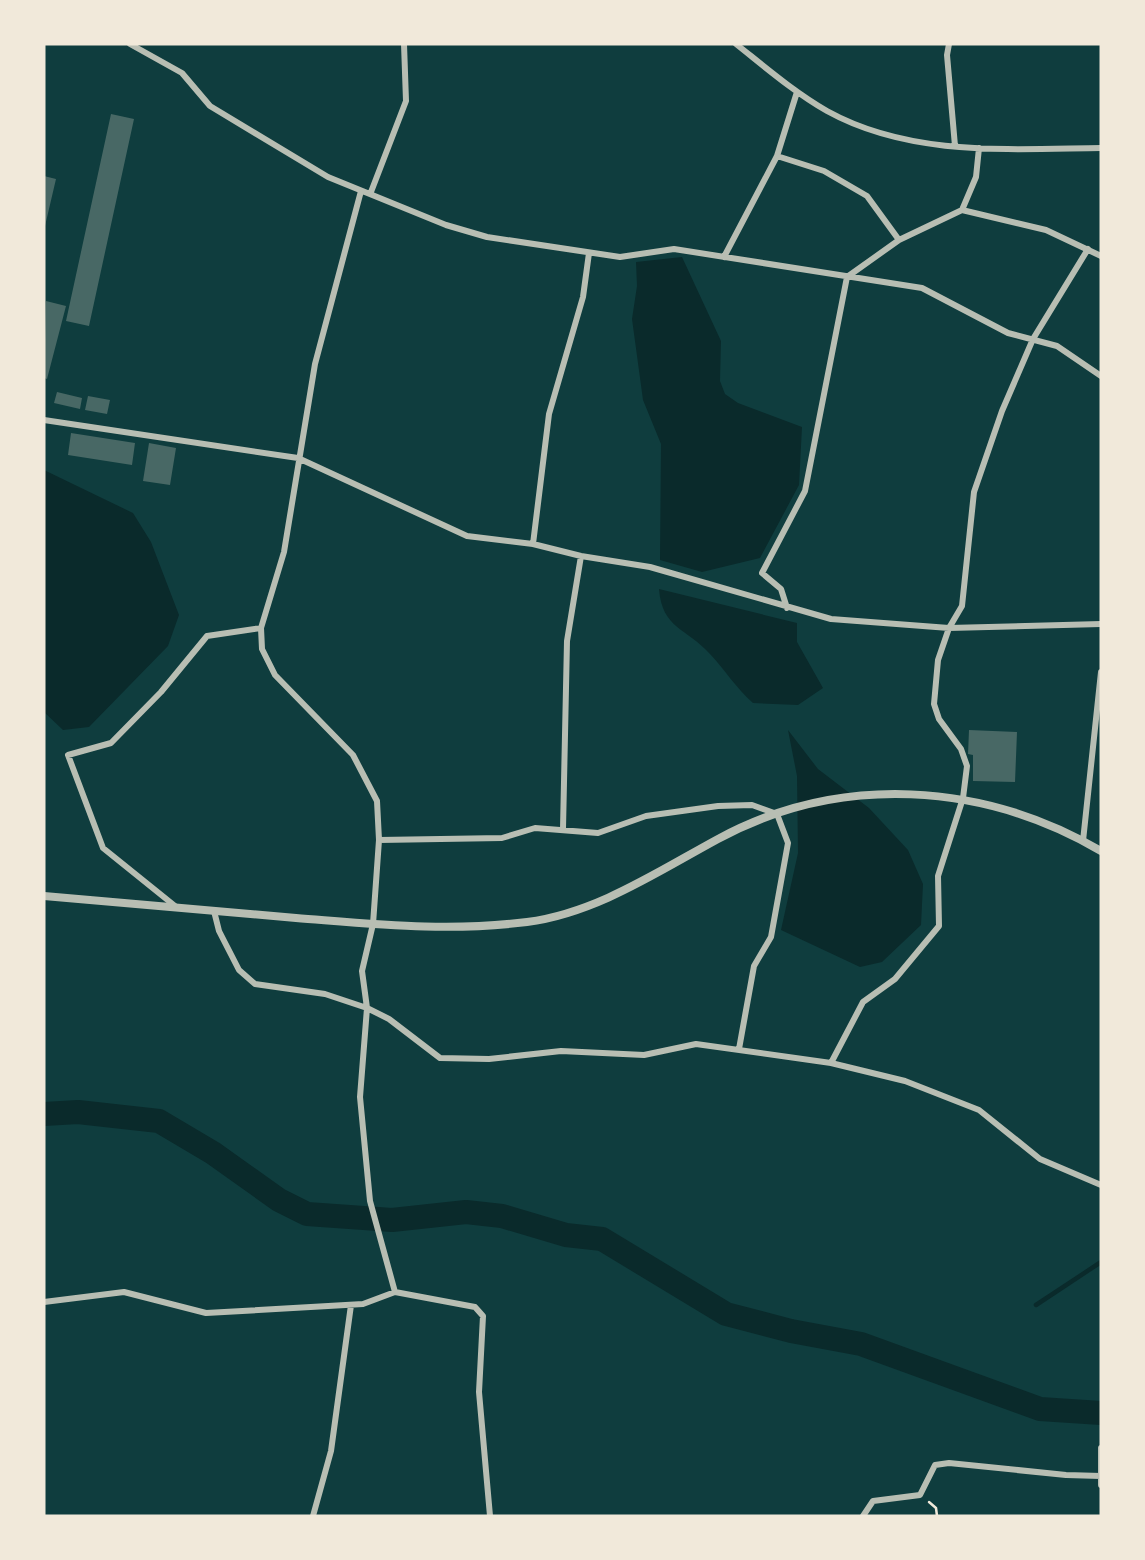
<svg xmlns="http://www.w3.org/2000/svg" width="1145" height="1560" font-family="Rubik,sans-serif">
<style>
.water{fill:#0a2a2b}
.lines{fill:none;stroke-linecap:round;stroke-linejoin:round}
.stream{stroke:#0a2a2b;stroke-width:4.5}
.river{stroke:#0a2a2b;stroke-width:24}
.building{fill:#486865}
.path{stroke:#f1e9da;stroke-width:2.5}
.minor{stroke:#b8beb3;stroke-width:6}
.tertiary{stroke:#b8beb3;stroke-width:8}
</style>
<rect width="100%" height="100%" fill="#0f3d3e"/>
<path class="water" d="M 682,257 L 721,341 L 720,381 L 725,394 L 738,403 L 802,427 L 799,485 L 760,558 L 702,572 L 660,560 L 661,444 L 643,400 L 632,319 L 637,286 L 636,262 Z
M 44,470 L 133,513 L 151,542 L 179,615 L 168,646 L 89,727 L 63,730 L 44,712 Z
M 659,589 L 797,623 L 797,642 L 823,688 L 798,705 L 753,703 C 736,688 725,670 710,654 C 687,628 662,629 659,589 Z
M 788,730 L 818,769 L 869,808 L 908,850 L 923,884 L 921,925 L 882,962 L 860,967 L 781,930 L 798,853 L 797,776 Z"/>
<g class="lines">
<path class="stream" d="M 1036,1305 L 1101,1262"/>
<path class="river" d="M 44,1114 L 78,1112 L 159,1121 L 213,1153 L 279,1200 L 307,1214 L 392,1220 L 466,1212 L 502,1216 L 566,1235 L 602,1239 L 726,1314 L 791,1331 L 861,1344 L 1040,1409 L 1101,1413"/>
</g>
<path class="building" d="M 111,114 L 134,119 L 89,326 L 66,321 Z
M 44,176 L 56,179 L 45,226 L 44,225 Z
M 46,301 L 66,306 L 47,379 L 44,378 Z
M 57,392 L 82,398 L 80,409 L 54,403 Z
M 88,396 L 110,400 L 107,414 L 85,410 Z
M 71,433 L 135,443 L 132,465 L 68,455 Z
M 149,443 L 176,448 L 170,485 L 143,481 Z
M 969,730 L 1017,732 L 1015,782 L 973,781 L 973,755 L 968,754 Z"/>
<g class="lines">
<path class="path" d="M 929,1502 L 936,1508 L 937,1516"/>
<path class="minor" d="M 130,44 L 182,73 L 210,106 L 328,177 L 446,225 L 487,237 L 620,257 L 674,249 L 922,288 L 1008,333 L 1057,346 L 1101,376
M 736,44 C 765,67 794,92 827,111 C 910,157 1010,149 1101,148
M 949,44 L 947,55 L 955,146
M 777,156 L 824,171 L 867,196 L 899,240
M 361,191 L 315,364 L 284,552 L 261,628 L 262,649 L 275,675 L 353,755 L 377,801 L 379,840 L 373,924 L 362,971 L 367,1008 L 360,1097 L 370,1201 L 395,1292
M 371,192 L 406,101 L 404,44
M 962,210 L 1046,230 L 1101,256
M 724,257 L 777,156 L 797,92
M 44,420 L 298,458 L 467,536 L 533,544 L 581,556 L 650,567 L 831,619 L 949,628 L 1101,624
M 533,544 L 549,414 L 583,297 L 589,253
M 787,608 L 781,589 L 762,573 L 805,491 L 847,277 L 899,240 L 962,210 L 976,177 L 979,148
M 563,829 L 567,641 L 581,556
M 379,840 L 502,838 L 535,828 L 598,833 L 646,816 L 718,806 L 752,805 L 777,814 L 788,843 L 771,937 L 754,966 L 739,1049
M 1083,841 L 1101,672
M 175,906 L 103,848 L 68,755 L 111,743 L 161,692 L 207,636 L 261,628
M 214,911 L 219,931 L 239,970 L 255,984 L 325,994 L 367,1008 L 389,1019 L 440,1058 L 489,1059 L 561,1051 L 644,1055 L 696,1044 L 831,1063 L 905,1081 L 979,1110 L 1040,1159 L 1101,1185
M 831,1063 L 863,1002 L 895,979 L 939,926 L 938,876 L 963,798 L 967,766 L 961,749 L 939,719 L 934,704 L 938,660 L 949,628 L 962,606 L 974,492 L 1002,411 L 1033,339 L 1088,249
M 44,1302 L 124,1292 L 206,1313 L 363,1304 L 395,1292 L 475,1307 L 483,1316 L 479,1392 L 490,1516
M 1101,1448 L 1101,1485
M 313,1516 L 331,1451 L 351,1305
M 863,1516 L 873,1501 L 920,1495 L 935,1465 L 949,1463 L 1066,1475 L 1101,1476"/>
<path class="tertiary" d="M 44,896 C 128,903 212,910 296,918 C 375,924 447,932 527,922 C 596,913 657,872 718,839 C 840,773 983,782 1101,851"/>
</g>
<rect width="1145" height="1560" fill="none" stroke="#f1e9da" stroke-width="91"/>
</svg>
